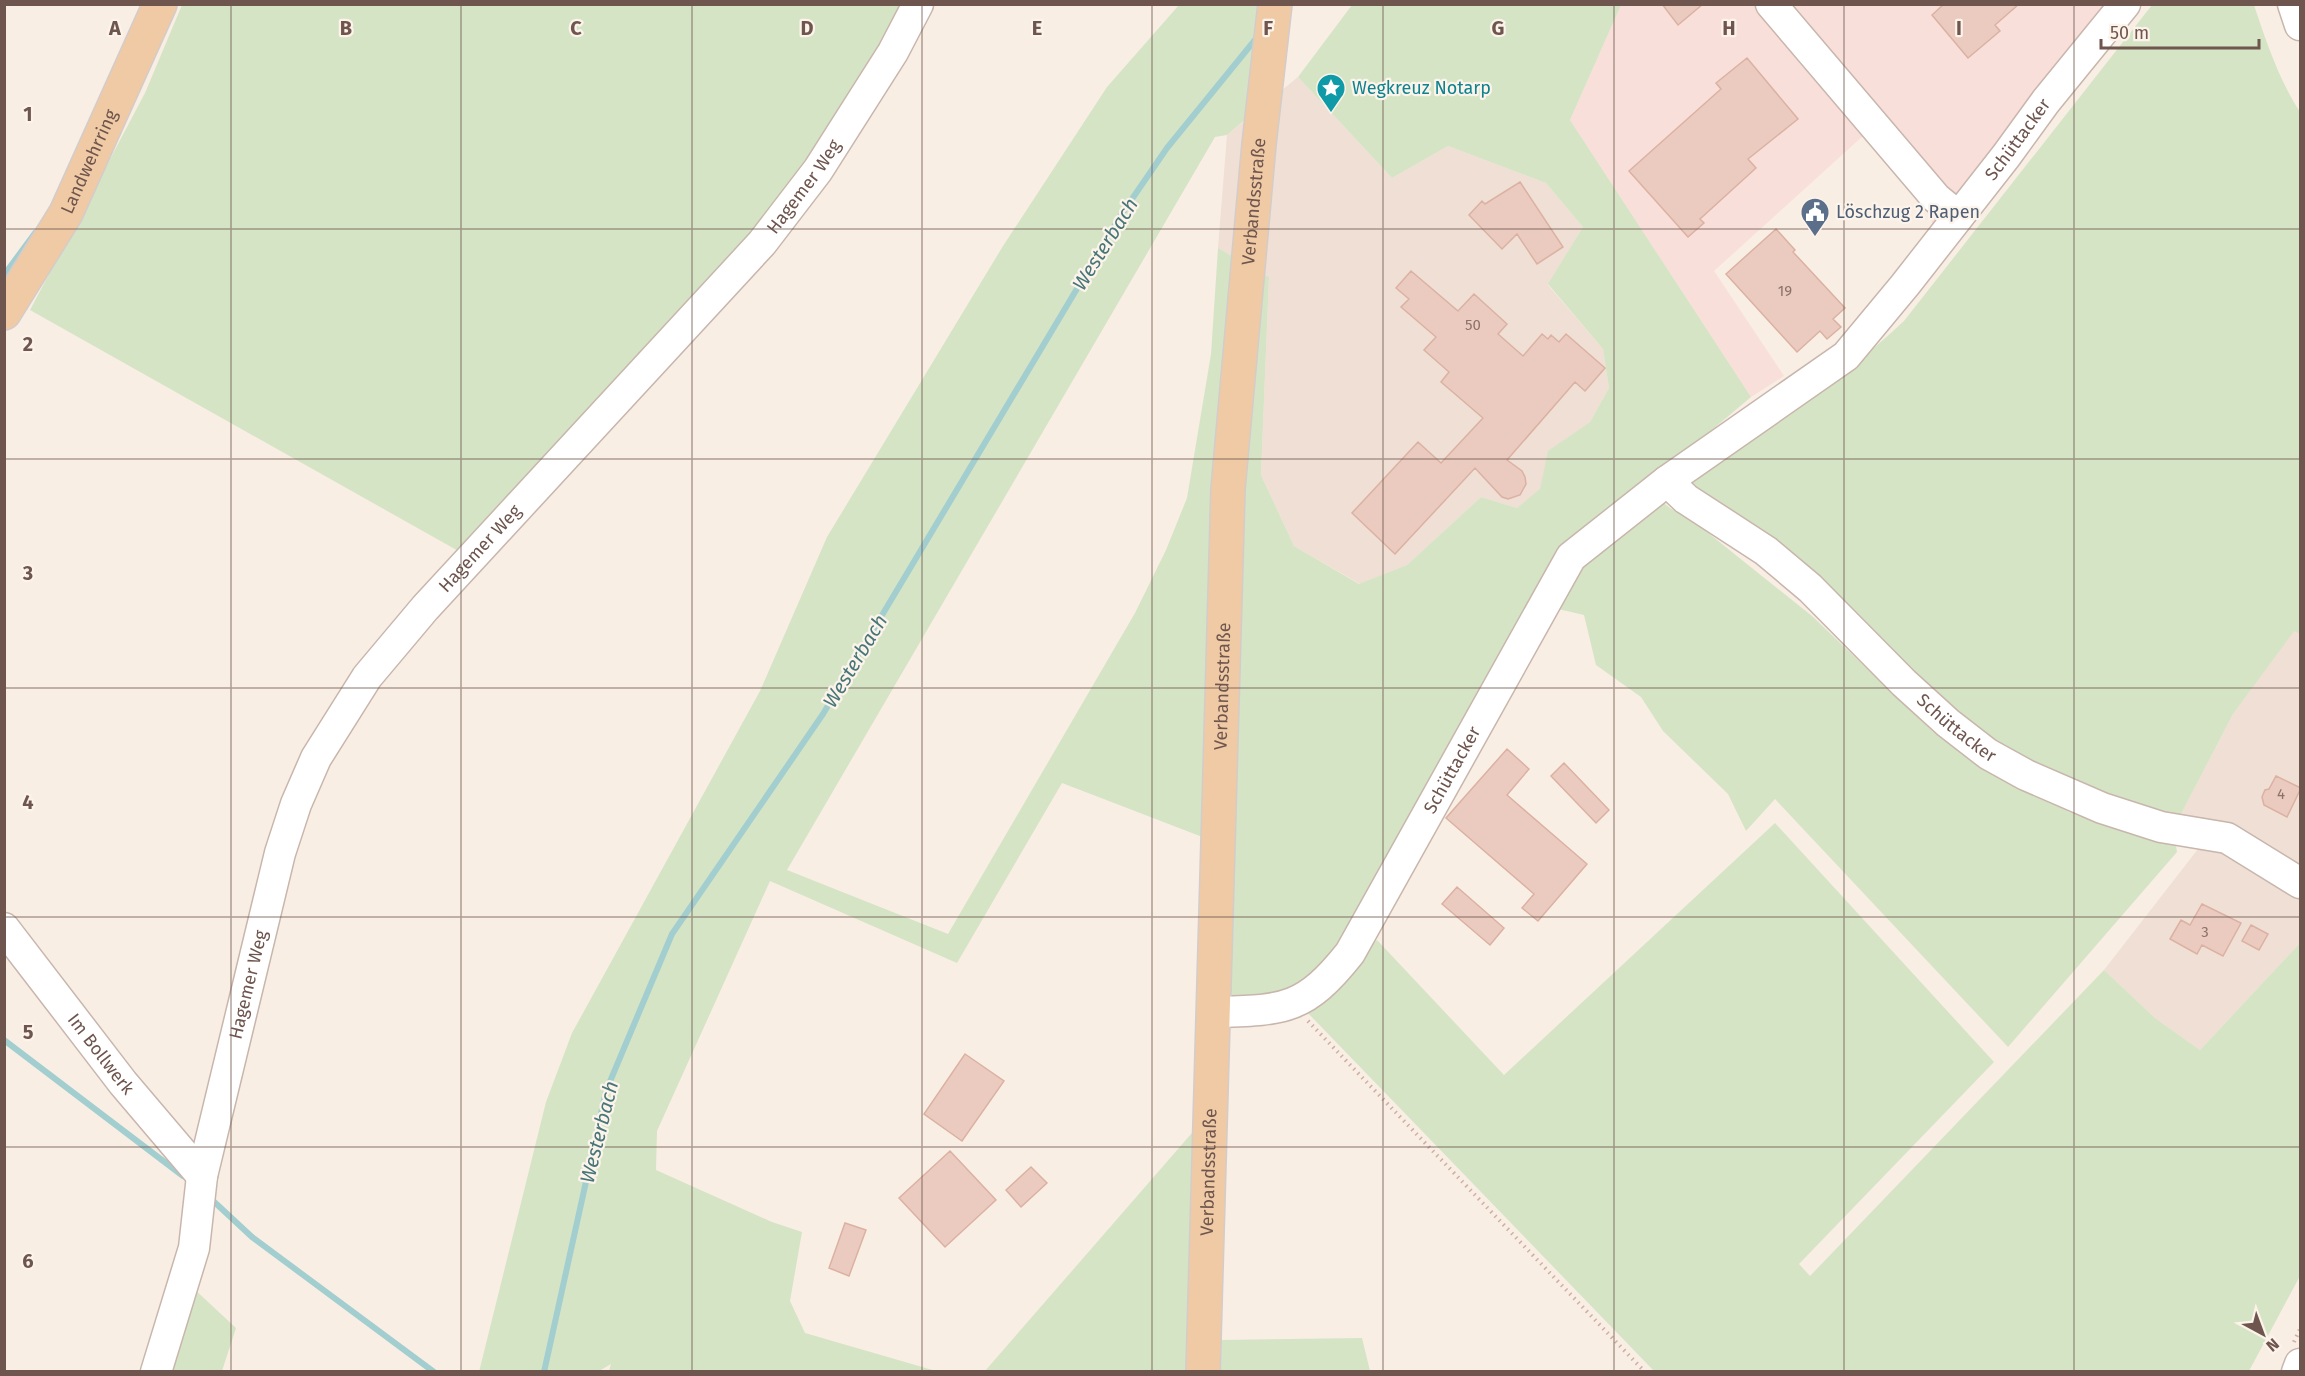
<svg xmlns="http://www.w3.org/2000/svg" width="2305" height="1376" font-family="'Fira Sans',sans-serif">
<style>
.residential{fill:#efdfd4}
.commercial{fill:#f8dfd9}
.green{fill:#d5e4c5}
.lines{fill:none;stroke-linecap:round;stroke-linejoin:round}
.stream{stroke:#a3ced0;stroke-width:6}
.building{fill:#ebcbbf;stroke:#dbb1a2;stroke-width:1.5}
.minor-casing{stroke:#c8b6ac;stroke-width:33}
.major-casing{stroke:#d4ccca;stroke-width:36}
.path{stroke:#cfafa3;stroke-width:4;stroke-dasharray:1.5 4.5;stroke-linecap:butt}
.minor{stroke:#fff;stroke-width:30}
.major{stroke:#efcaa5;stroke-width:33}
.grid{fill:none;stroke:#6e554d;stroke-width:1.5;stroke-opacity:0.55}
.labels{text-anchor:middle;stroke-width:4.5;stroke-linejoin:round;paint-order:stroke}
.number-label{font-size:15px;fill:#8d726a}
.culture-label{font-size:18px;fill:#0d838f;stroke:#fcf3ea;text-anchor:start}
.street-label{font-size:18px;fill:#6e554d;stroke:#fcf3ea}
.service-label{font-size:18px;fill:#4e5e75;stroke:#fcf3ea;text-anchor:start}
.water-label{font-size:20px;font-style:italic;fill:#477678;stroke:#fcf3ea}
.grid-label{font-size:20px;text-anchor:middle;font-weight:bold;fill:#6e554d;stroke:#fcf3ea;stroke-width:4.5;stroke-linejoin:round;paint-order:stroke}
</style>
<rect width="100%" height="100%" fill="#f9eee4"/>
<path class="residential" d="M 1298,77 L 1392,178 L 1448,146 L 1546,183 L 1583,227 L 1548,285 L 1603,349 L 1609,388 L 1590,422 L 1549,451 L 1540,490 L 1517,508 L 1481,497 L 1407,565 L 1360,584 L 1294,546 L 1261,475 L 1269,277 L 1218,248 L 1227,135 Z
M 2294,630 L 2300,634 L 2300,943 L 2200,1050 L 2155,1018 L 2104,970 L 2198,849 L 2206,829 L 2178,820 L 2233,714 Z"/>
<path class="commercial" d="M 1621,5 L 2112,5 L 1931,234 L 1932,223 L 1928,207 L 1864,135 L 1714,271 L 1784,376 L 1751,397 L 1570,120 Z"/>
<path class="green" d="M 182,5 L 910,5 L 811,167 L 469,557 L 30,310 L 145,93 Z
M 1179,5 L 1260,5 L 1247,118 L 1227,135 L 1215,137 L 787,870 L 948,934 L 1135,613 L 1166,550 L 1187,498 L 1211,354 L 1218,248 L 1269,277 L 1261,475 L 1294,546 L 1359,584 L 1407,565 L 1481,497 L 1517,508 L 1540,489 L 1548,451 L 1590,422 L 1609,388 L 1603,349 L 1548,284 L 1583,227 L 1546,183 L 1448,146 L 1392,178 L 1298,77 L 1352,5 L 1621,5 L 1570,120 L 1751,397 L 1694,445 L 1638,483 L 1670,508 L 1697,524 L 1812,616 L 1933,732 L 1980,765 L 2069,812 L 2136,835 L 2176,846 L 2177,852 L 2008,1047 L 1775,799 L 1746,831 L 1728,794 L 1663,731 L 1641,697 L 1596,665 L 1584,615 L 1554,608 L 1350,953 L 1301,992 L 1229,1006 L 1242,550 L 1205,838 L 1062,783 L 957,963 L 770,881 L 657,1131 L 656,1170 L 772,1222 L 802,1232 L 790,1301 L 805,1333 L 936,1371 L 609,1371 L 611,1364 L 599,1371 L 479,1372 L 546,1102 L 572,1033 L 760,691 L 827,537 L 1003,246 L 1107,87 Z
M 2152,5 L 2254,5 C 2266,41 2279,80 2300,112 L 2300,634 L 2294,631 L 2233,714 L 2178,820 L 2117,801 L 2022,761 L 1965,722 L 1697,492 L 1693,483 L 1695,474 C 1769,425 1840,382 1904,321 Z
M 1775,823 L 1994,1062 L 1799,1264 L 1810,1276 L 2104,970 L 2155,1018 L 2200,1050 L 2300,943 L 2300,1276 L 2249,1371 L 1654,1371 L 1304,1009 L 1377,940 L 1504,1075 Z
M 1198,1126 L 1190,1371 L 985,1371 Z
M 192,1287 L 236,1328 L 222,1371 L 164,1372 Z
M 1362,1338 L 1370,1371 L 1219,1372 L 1220,1340 Z"/>
<g class="lines">
<path class="stream" d="M 4,275 L 35,233
M 4,1040 L 183,1176
M 210,1198 L 252,1237 L 434,1372
M 544,1372 L 606,1091 L 672,934 L 823,714 L 1121,215 L 1167,148 L 1259,35"/>
</g>
<path class="building" d="M 1662,4 L 1703,4 L 1678,25 Z
M 1944,4 L 2019,4 L 1995,25 L 2000,31 L 1968,58 L 1932,15 Z
M 1747,58 L 1798,119 L 1748,159 L 1756,168 L 1700,219 L 1704,223 L 1688,237 L 1629,171 L 1721,89 L 1716,83 Z
M 1520,182 L 1563,247 L 1537,264 L 1517,234 L 1502,249 L 1469,215 L 1482,201 L 1485,204 Z
M 1776,229 L 1795,250 L 1793,252 L 1845,308 L 1833,319 L 1841,327 L 1827,339 L 1820,331 L 1797,352 L 1726,274 Z
M 1411,271 L 1458,311 L 1474,294 L 1507,324 L 1498,334 L 1523,356 L 1542,334 L 1548,339 L 1551,335 L 1559,342 L 1566,334 L 1605,368 L 1585,391 L 1575,382 L 1507,460 L 1522,471 L 1525,477 L 1526,484 L 1520,495 L 1508,499 L 1502,497 L 1475,468 L 1395,554 L 1352,513 L 1418,442 L 1441,463 L 1483,418 L 1441,382 L 1449,372 L 1424,350 L 1436,337 L 1401,307 L 1409,299 L 1396,288 Z
M 1507,749 L 1529,769 L 1507,795 L 1587,864 L 1538,921 L 1522,908 L 1534,894 L 1446,818 Z
M 1564,763 L 1609,810 L 1596,823 L 1551,776 Z
M 2276,776 L 2301,788 L 2287,817 L 2264,805 L 2262,797 L 2265,790 L 2269,789 Z
M 1457,887 L 1504,928 L 1490,945 L 1442,904 Z
M 2202,904 L 2241,923 L 2223,956 L 2202,945 L 2197,954 L 2170,939 L 2181,920 L 2190,925 Z
M 2251,925 L 2268,934 L 2259,950 L 2242,941 Z
M 965,1054 L 1004,1081 L 962,1141 L 924,1114 Z
M 950,1151 L 996,1200 L 945,1247 L 899,1198 Z
M 1031,1167 L 1047,1183 L 1021,1207 L 1006,1190 Z
M 845,1223 L 866,1230 L 849,1276 L 829,1268 Z"/>
<g class="lines">
<g class="minor-casing">
<g id="minor">
<path d="M 1771,4 L 1936,198 L 1958,216"/>
<path d="M 2293,4 L 2300,25"/>
<path id="s1" d="M 1667,481 L 1686,499 L 1766,551 L 1810,588 L 1904,683 L 1948,723 L 1988,754 L 2026,775 L 2102,808 L 2161,827 L 2227,838 L 2300,883"/>
<path id="s2" d="M 4,928 L 123,1083 L 202,1176"/>
<path id="s3" d="M 1214,1012 C 1284,1010 1304,1011 1350,953 L 1571,557 L 1667,481 L 1846,356 L 1905,285 L 2006,156 L 2046,101 L 2125,4"/>
<path id="s4" d="M 156,1372 L 194,1248 L 202,1176 L 280,853 L 296,804 L 316,758 L 367,677 L 425,608 L 762,243 L 818,170 L 893,52 L 918,4"/>
<path d="M 2297,1372 L 2300,1364"/>
</g>
</g>
<g class="major-casing">
<g id="major">
<path id="s5" d="M 4,313 L 66,213 L 160,4"/>
<path id="s6" d="M 1203,1372 L 1228,489 L 1259,144 L 1275,4"/>
</g>
</g>
<path class="path" d="M 1308,1021 L 1645,1372
M 2294,1342 L 2300,1329"/>
<use href="#minor" class="minor"/>
<use href="#major" class="major"/>
</g>
<path class="grid" d="M 231,4 L 231,1372M 461,4 L 461,1372M 692,4 L 692,1372M 922,4 L 922,1372M 1152,4 L 1152,1372M 1383,4 L 1383,1372M 1614,4 L 1614,1372M 1844,4 L 1844,1372M 2074,4 L 2074,1372M 4,229 L 2300,229M 4,459 L 2300,459M 4,688 L 2300,688M 4,917 L 2300,917M 4,1147 L 2300,1147"/>
<defs>
<g id="sight-pin" transform="scale(1.5)"><path d="M0 17L-7.5 6A9.5 9.5 0 1 1 7.5 6Z" fill="#0f9aa8" stroke="#fcf3ea"/><path d="M0-6L1.8-2.2L6-1.7L2.9 1.2L3.7 5.4L0 3.3L-3.7 5.4L-2.9 1.2L-6-1.7L-1.8-2.2Z" fill="#fff"/></g>
<g id="civic-pin" transform="scale(1.5)"><path d="M0 17L-7.5 6A9.5 9.5 0 1 1 7.5 6Z" fill="#5c6f8a" stroke="#fcf3ea"/><path d="M-.6-6.5H3V-4.5H.6V-3L4-1V1h2V6H-6V1h2V-1L-.6-3ZM-1.2 2.5V6h2.4V2.5Z" fill="#fff"/></g>
</defs>
<g fill-rule="evenodd">
<use href="#sight-pin" x="1331" y="88"/>
<use href="#civic-pin" x="1815" y="212"/>
</g>
<g class="labels">
<g class="number-label">
<text x="1785" y="296">19</text>
<text x="1473" y="330">50</text>
<text x="2281" y="799">4</text>
<text x="2205" y="937">3</text>
</g>
<g class="culture-label">
<text x="1352" y="94">Wegkreuz Notarp</text>
</g>
<g class="street-label">
<text dy="6" stroke="none"><textPath href="#s3" startOffset="1227">Schüttacker</textPath></text>
<text dy="6" stroke="none"><textPath href="#s5" startOffset="174">Landwehrring</textPath></text>
<text dy="6" stroke="none"><textPath href="#s4" startOffset="1389">Hagemer Weg</textPath></text>
<text dy="6" stroke="none"><textPath href="#s6" startOffset="1172">Verbandsstraße</textPath></text>
<text dy="6" stroke="none"><textPath href="#s4" startOffset="903">Hagemer Weg</textPath></text>
<text dy="6" stroke="none"><textPath href="#s6" startOffset="686">Verbandsstraße</textPath></text>
<text dy="6" stroke="none"><textPath href="#s1" startOffset="382">Schüttacker</textPath></text>
<text dy="6" stroke="none"><textPath href="#s3" startOffset="366">Schüttacker</textPath></text>
<text dy="6" stroke="none"><textPath href="#s4" startOffset="399">Hagemer Weg</textPath></text>
<text dy="6" stroke="none"><textPath href="#s2" startOffset="159">Im Bollwerk</textPath></text>
<text dy="6" stroke="none"><textPath href="#s6" startOffset="200">Verbandsstraße</textPath></text>
</g>
<g class="service-label">
<text x="1836" y="218">Löschzug 2 Rapen</text>
</g>
<g class="water-label">
<text transform="translate(1105 244) rotate(-58)" y="7">Westerbach</text>
<text transform="translate(855 661) rotate(-59)" y="7">Westerbach</text>
<text transform="translate(599 1132) rotate(-76)" y="7">Westerbach</text>
</g>
</g>
<g class="grid-label">
<text x="115" y="35">A</text>
<text x="346" y="35">B</text>
<text x="576" y="35">C</text>
<text x="807" y="35">D</text>
<text x="1037" y="35">E</text>
<text x="1268" y="35">F</text>
<text x="1498" y="35">G</text>
<text x="1729" y="35">H</text>
<text x="1959" y="35">I</text>
<text x="28" y="121">1</text>
<text x="28" y="351">2</text>
<text x="28" y="580">3</text>
<text x="28" y="809">4</text>
<text x="28" y="1039">5</text>
<text x="28" y="1268">6</text>
</g>
<rect width="2305" height="1376" fill="none" stroke="#6e554d" stroke-width="12"/>
<g transform="translate(2263 1334) rotate(139)" stroke="#fcf3ea" stroke-width="4.5" paint-order="stroke">
<path d="M0-4.5L10 22L0 15L-10 22Z" fill="#6e554d"/>
<text y="-9" font-size="16" font-weight="bold" text-anchor="middle" fill="#6e554d">N</text>
</g>
<path d="M2101 39v9h158v-9" fill="none" stroke="#6e554d" stroke-width="3"/>
<text x="2110" y="39" font-size="18" fill="#6e554d" stroke="#fcf3ea" stroke-width="4.5" paint-order="stroke">50 m</text>
</svg>
